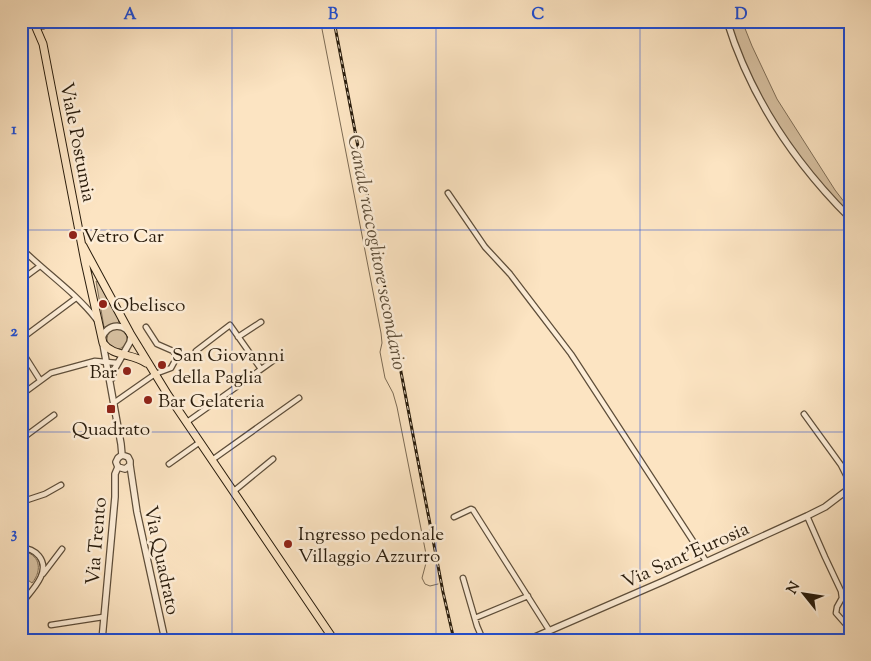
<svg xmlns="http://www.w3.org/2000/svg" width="871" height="661" font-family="'Sorts Mill Goudy',serif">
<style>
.green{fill:#d8c2a3;stroke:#806f58}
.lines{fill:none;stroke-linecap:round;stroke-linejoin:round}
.stream{stroke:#7c6b54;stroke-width:1}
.minor-casing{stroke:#5e4e3a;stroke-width:7}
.tertiary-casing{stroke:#5e4e3a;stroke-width:8}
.primary-casing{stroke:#291c0c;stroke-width:9}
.minor{stroke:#fdedd7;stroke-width:4.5}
.tertiary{stroke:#fdedd7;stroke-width:5.5}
.primary{stroke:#fce4c2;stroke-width:7}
.rail-casing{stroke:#291c0c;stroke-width:3}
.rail{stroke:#fdedd7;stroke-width:1;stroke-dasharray:4;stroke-linecap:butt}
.grid{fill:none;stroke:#1d4ed8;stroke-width:1;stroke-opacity:0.55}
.poi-dot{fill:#8f2418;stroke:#fdedd7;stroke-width:2}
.labels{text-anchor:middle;stroke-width:5;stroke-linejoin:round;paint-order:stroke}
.street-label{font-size:19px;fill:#291c0c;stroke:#fdedd7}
.poi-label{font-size:19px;fill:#291c0c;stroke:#fdedd7;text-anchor:start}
.water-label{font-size:20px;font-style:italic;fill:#61513c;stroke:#fdedd7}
.neatline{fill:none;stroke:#1d4ed8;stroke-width:2}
.grid-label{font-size:16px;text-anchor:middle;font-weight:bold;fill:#1d4ed8}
</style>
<rect width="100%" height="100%" fill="#fce4c2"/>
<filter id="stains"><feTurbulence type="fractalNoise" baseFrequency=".004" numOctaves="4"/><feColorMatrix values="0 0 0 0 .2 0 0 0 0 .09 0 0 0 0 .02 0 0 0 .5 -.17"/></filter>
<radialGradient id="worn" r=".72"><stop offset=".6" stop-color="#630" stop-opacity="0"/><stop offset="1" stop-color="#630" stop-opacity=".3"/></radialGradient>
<path class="green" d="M 729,21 L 742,21 L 752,46 L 777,99 L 835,190 L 845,203 L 850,205 L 850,216 C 796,163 753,92 729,21 Z
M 96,281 L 98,282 L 119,320 L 118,323 L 104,327 Z
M107 339a10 10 0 1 1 20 0a10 10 0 1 1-20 0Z
M 21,551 C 40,553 43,570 32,583 L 21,575 Z"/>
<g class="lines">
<path class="stream" d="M 322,29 L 381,333 L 382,343 L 380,352 L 385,378 L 393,393 L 397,407 L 426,554 L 426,563 L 422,578 L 425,584 L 430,586 L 438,584"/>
<g class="minor-casing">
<path id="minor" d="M 448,193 L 485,247 L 510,274 L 571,354 L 706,561
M 21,248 C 45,272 75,292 96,319
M 21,280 L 40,266
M 238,337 L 261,322
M 21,339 L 76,298
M 21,350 L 40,380
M 196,351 L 230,325 L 261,369
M 21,395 L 51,373 L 95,361 L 118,363
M 115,402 L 155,374 L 171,368 L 177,357 L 173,351 L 157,344 L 146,327
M 804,414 L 841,465 L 850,483
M 187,422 L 277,358
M 21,428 L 27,435 L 54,415
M 212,460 L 299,398
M 169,464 L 200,442
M 21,489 L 24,476
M 234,491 L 273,459
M 21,502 L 45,494 L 61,485
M 807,516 L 825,557 L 841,591 L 842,598 L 837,607 L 836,613 L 850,629
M 454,517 L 471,509 L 473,510 L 549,630
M 21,548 C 28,548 34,550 39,556 C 52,572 31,591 21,604
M 43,574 L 62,549
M 463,578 L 477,626 L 483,640
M 475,618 L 528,596
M 51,625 L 103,617
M 845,640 L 850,637"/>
</g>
<g class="tertiary-casing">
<path id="tertiary" d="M 727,21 C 750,96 795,163 850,218
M 102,338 C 107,323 126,322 131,337 L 130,342 L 114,370 L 112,378
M 103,344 L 121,444 L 122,455 L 118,458 L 116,462 L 118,467
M 130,465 L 137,512 L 165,640
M 118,467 L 125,469 L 130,465 L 130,461 L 128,457 L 122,455
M 102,640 L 115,497 L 115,474 L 118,467
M 528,640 L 664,581 L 807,516 L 825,507 L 850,488"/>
</g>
<g class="primary-casing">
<path id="primary" d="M 32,21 L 43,25 L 53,21
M 34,23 L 43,44 L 85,262 L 103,343 C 113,357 133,353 146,363
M 83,246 L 130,333 L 168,395 L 334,640"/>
</g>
<use href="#minor" class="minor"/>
<use href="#tertiary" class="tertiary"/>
<use href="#primary" class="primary"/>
<g class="rail-casing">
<path id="rail" d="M 334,21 L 443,592 L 454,640"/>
</g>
<use href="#rail" class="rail"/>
</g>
<path class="grid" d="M 232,21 L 232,640M 436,21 L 436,640M 640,21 L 640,640M 21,230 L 850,230M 21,432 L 850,432"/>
<g class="poi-dot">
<circle cx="73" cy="235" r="5"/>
<circle cx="103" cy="304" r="5"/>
<circle cx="162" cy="365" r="5"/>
<circle cx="127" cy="371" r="5"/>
<circle cx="148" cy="400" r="5"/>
<rect x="106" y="404" width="10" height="10" rx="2.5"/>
<circle cx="288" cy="544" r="5"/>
</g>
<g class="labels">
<g class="street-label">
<text transform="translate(79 142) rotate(79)" y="7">Viale Postumia</text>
<text transform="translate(95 541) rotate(-85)" y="7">Via Trento</text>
<text transform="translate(685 554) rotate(-24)" y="7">Via Sant'Eurosia</text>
<text transform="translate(163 560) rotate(78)" y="7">Via Quadrato</text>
</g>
<g class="poi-label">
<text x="83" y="242">Vetro Car</text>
<text x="113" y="311">Obelisco</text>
<text x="172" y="361">San Giovanni<tspan x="172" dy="22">della Paglia</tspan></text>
<text x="117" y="378" text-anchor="end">Bar</text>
<text x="158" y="407">Bar Gelateria</text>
<text x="111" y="435" text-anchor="middle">Quadrato</text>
<text x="298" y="540">Ingresso pedonale<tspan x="298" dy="22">Villaggio Azzurro</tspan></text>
</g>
<g class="water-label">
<text transform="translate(378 252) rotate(79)" y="7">Canale raccoglitore secondario</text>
</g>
</g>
<rect width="871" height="661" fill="none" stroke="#fce4c2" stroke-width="55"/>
<g transform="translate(804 594) rotate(300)" stroke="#fdedd7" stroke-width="4" paint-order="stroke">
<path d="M0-4L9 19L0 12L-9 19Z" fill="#291c0c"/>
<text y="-8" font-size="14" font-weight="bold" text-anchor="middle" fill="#291c0c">N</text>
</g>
<rect x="28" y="28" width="816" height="606" class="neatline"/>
<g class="grid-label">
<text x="130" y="19">A</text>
<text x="333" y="19">B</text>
<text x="538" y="19">C</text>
<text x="741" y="19">D</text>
<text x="14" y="134">1</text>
<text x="14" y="336">2</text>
<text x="14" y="538">3</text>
</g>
<rect width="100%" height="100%" filter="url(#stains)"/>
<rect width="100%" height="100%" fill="url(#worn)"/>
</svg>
